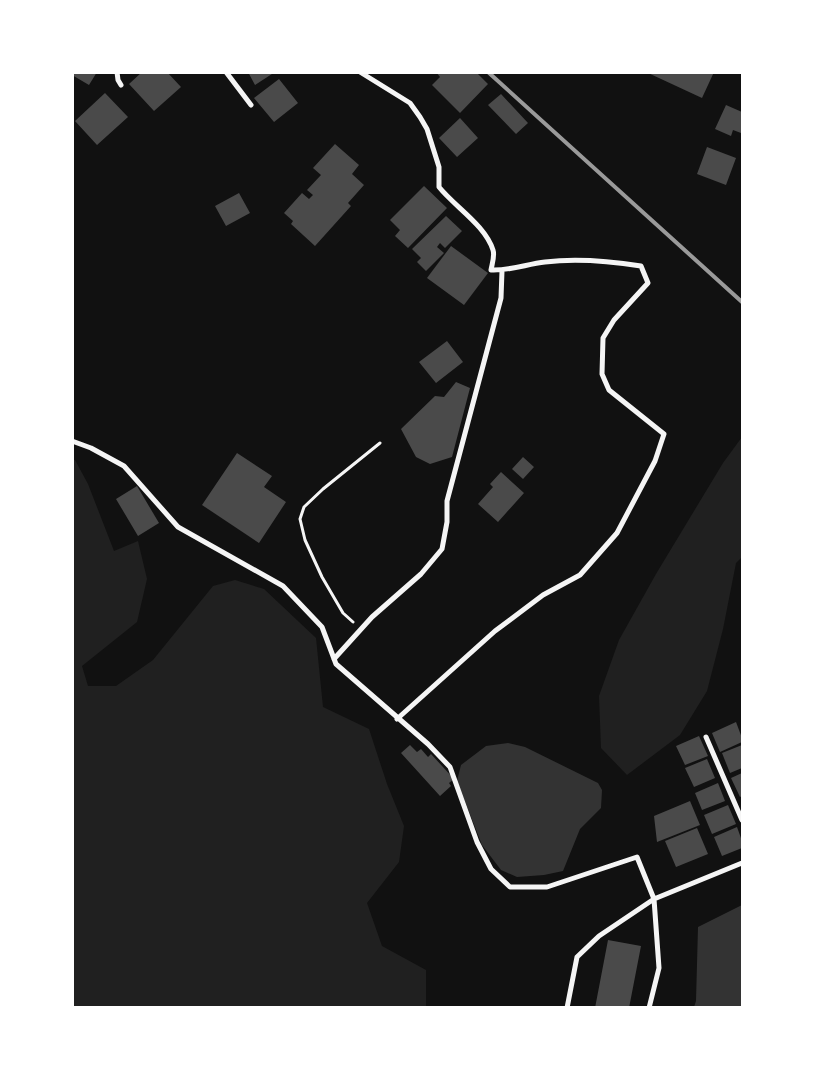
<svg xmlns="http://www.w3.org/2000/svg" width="815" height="1080" font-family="Manrope,sans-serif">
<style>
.green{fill:#202020}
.water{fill:#333}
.building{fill:#4a4a4a}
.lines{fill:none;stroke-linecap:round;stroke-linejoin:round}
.path{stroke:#f5f5f5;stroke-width:3}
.minor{stroke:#f5f5f5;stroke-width:5}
.rail{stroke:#9a9a9a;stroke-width:4}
</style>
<rect width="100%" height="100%" fill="#111"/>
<path class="green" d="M 742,437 L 742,557 L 736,563 L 723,629 L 707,691 L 680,735 L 627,775 L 601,748 L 599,696 L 619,640 L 656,574 L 723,463 Z
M 72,460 L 75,460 L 88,484 L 114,551 L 138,541 L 147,579 L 137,622 L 82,666 L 88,686 L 116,686 L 153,660 L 213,586 L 235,580 L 264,589 L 316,638 L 323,707 L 369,729 L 387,784 L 404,826 L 399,862 L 367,903 L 382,946 L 426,970 L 426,1007 L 73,1007 Z"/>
<path class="water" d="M 508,743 L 525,747 L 598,783 L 602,790 L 601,808 L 580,829 L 563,871 L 544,875 L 517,877 L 501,870 L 482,845 L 457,781 L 461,765 L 486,746 Z
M 742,905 L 742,1007 L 694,1007 L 696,1001 L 698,927 Z"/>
<path class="building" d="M 72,72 L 97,72 L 89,85 L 72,75 Z
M 142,72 L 167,72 L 181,87 L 154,111 L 129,84 Z
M 248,72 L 275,72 L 255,85 Z
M 436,72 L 476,72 L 488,84 L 460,113 L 432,85 L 440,77 Z
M 646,72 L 714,72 L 702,98 Z
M 279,79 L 298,103 L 274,122 L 254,98 Z
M 105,93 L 128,117 L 97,145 L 75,121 Z
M 501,94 L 528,123 L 516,134 L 488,105 Z
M 726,105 L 742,112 L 742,130 L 741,133 L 733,130 L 731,136 L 715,129 Z
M 460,118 L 478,138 L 457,157 L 439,138 Z
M 335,144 L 359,165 L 352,174 L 364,185 L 348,203 L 351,206 L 315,246 L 291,224 L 293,221 L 284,213 L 302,193 L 309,199 L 313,195 L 307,190 L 321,175 L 313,168 Z
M 707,147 L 736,158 L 726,185 L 697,174 Z
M 424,186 L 447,208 L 408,248 L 395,236 L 400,230 L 390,220 Z
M 239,193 L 250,213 L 226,226 L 215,206 Z
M 446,216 L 462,231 L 445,248 L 440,243 L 437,247 L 444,253 L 426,271 L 417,262 L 421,258 L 412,249 Z
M 451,246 L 488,273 L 464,305 L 427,278 Z
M 447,341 L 463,362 L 436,383 L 419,362 Z
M 456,382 L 470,388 L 452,457 L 430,464 L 416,457 L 401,429 L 435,396 L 444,397 Z
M 237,453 L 272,476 L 264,487 L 286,502 L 259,543 L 202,505 Z
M 523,457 L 534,467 L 523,479 L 512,469 Z
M 501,472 L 524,493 L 498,522 L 478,504 L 493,487 L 490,484 Z
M 137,486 L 159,523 L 138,536 L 116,499 Z
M 736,722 L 742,738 L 742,742 L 720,752 L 712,733 Z
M 699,736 L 708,756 L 685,765 L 676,746 Z
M 410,745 L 417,752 L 421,749 L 428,757 L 431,754 L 454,779 L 449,783 L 451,786 L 440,796 L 401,753 Z
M 742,745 L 742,768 L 730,773 L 722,753 Z
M 707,759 L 715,778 L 694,787 L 685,768 Z
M 742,773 L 742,796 L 740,797 L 731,778 Z
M 718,783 L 725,801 L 702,810 L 695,793 Z
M 690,801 L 700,825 L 657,842 L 654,816 Z
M 728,805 L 736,824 L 712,834 L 704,815 Z
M 737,827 L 742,841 L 742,848 L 722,856 L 714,837 Z
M 697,828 L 708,854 L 676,867 L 665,841 Z
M 608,940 L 641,946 L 629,1008 L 595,1008 Z"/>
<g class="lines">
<path class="path" d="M 353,622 L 343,613 L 322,577 L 305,540 L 300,519 L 304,507 L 323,489 L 380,443"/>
<path class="minor" d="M 117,72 L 118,80 L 121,85
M 226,72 L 251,105
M 360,72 L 410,103 L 420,117 L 427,129 L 439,167 L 439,187 C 455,207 485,225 493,250 C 495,256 492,264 491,270 C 510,271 527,264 545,262 C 578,258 609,261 641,266 L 648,283 L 614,320 L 603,338 L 602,374 L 609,390 L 664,434 L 655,461 L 617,533 L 580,575 L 543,595 L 495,631 L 397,719
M 72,441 L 91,448 L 124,466 L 178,527 L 283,586 L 322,627 L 336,664 L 428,744 L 450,767 L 477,842 L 491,869 L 510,887 L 547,887 L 637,857 L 654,899 L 659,968 L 649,1008
M 334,659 L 372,617 L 421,574 L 442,549 L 447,522 L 447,501 L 501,298 L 502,271
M 706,737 L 742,820
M 567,1008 L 577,957 L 599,936 L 654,899 L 742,863"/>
<path class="rail" d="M 488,72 L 742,302"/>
</g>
<rect width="815" height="1080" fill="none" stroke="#ffffff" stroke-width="148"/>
</svg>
